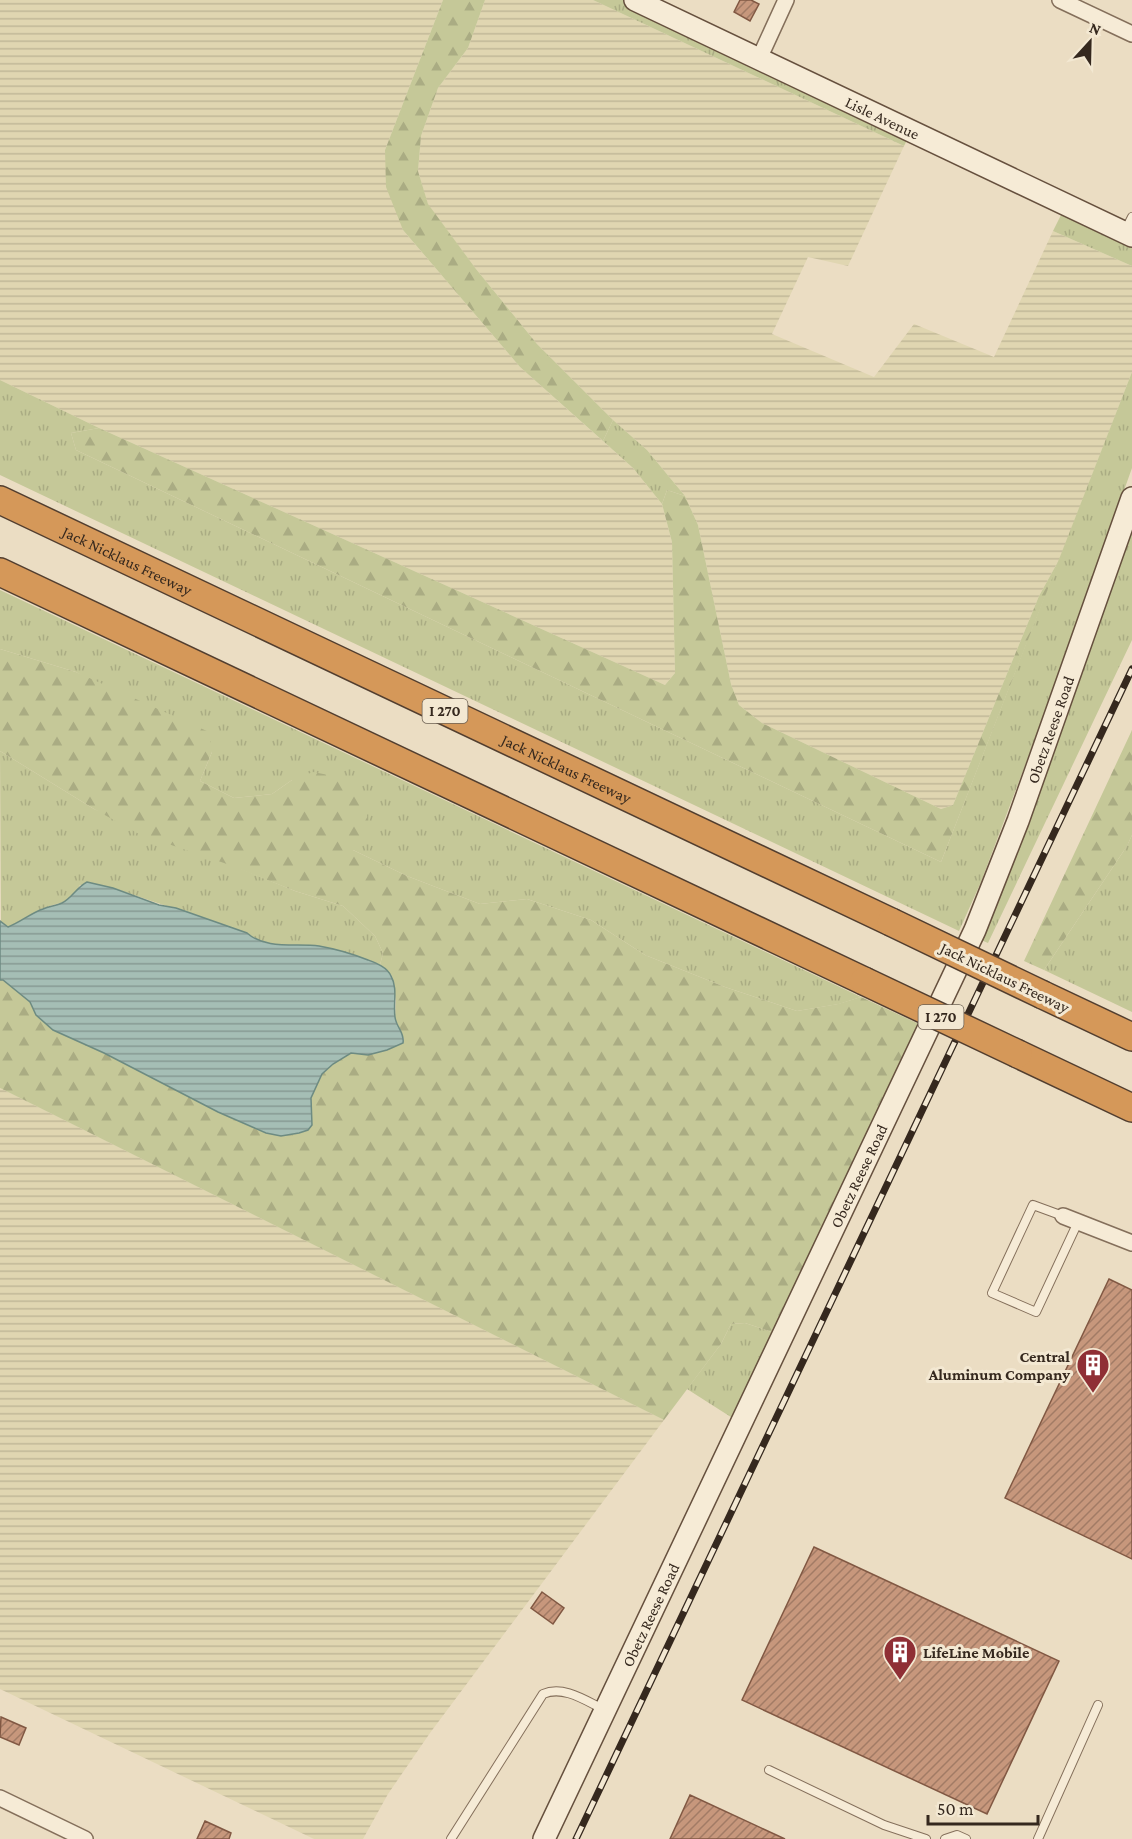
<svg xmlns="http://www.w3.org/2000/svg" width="1132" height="1839" font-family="'Crimson Pro',serif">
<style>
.farmland{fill:url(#farmland-rules)}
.grass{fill:url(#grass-tufts)}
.forest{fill:url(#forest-firs)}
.water{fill:url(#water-rules);stroke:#6d8b82;stroke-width:1.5}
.building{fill:url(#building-hatch);stroke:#815843;stroke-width:1.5}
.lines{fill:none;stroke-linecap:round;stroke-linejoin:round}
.lane-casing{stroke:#846f5b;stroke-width:10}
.street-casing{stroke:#846f5b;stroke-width:18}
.secondary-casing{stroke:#66503e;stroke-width:24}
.highway-casing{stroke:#523e2f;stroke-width:30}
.lane{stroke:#f6ebd6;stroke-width:8}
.street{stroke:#f6ebd6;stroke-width:15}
.secondary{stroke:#f6ebd6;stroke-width:21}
.highway{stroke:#d59859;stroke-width:27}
.rail-casing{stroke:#35281e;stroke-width:7}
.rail{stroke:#f3e8d2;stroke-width:4.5;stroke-dasharray:14;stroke-linecap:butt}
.highway-bridge-casing{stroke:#523e2f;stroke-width:30;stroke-linecap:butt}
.highway-bridge{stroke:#d59859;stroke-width:27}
.labels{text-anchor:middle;stroke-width:6;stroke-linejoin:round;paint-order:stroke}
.shield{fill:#f3e8d2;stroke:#6e6254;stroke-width:1.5}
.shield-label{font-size:15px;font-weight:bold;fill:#35281e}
.street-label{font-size:16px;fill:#35281e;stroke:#f3e8d2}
.poi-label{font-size:16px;font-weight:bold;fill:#35281e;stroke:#f3e8d2;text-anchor:end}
</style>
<defs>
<pattern id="farmland-rules" width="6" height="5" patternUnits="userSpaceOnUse" patternTransform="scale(1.5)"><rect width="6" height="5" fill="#e0d6b1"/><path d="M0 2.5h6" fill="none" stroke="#c1b898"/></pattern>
<pattern id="grass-tufts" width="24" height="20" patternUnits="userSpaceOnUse" patternTransform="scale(1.5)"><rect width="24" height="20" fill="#c5c898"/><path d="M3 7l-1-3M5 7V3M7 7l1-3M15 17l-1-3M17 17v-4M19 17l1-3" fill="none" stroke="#aaac83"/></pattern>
<pattern id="forest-firs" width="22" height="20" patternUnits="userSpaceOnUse" patternTransform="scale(1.5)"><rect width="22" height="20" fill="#c5c898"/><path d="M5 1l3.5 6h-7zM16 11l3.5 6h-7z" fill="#aaac83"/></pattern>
<pattern id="water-rules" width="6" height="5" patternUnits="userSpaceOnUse" patternTransform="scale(1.5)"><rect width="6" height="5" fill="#a5beb5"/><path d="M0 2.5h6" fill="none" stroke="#879a93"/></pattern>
<pattern id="building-hatch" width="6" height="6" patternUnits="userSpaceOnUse" patternTransform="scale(1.5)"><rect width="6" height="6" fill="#c7977c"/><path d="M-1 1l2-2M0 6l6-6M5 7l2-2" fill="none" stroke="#a27b65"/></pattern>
</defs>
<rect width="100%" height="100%" fill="#ebddc3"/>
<path class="farmland" d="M 0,0 L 443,0 L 385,150 L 403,230 L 520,367 L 633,468 L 662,504 L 672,542 L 675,673 L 665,685 L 99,428 L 0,380 Z
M 485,0 L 593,0 L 904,146 L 848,266 L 808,257 L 772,334 L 874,377 L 914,324 L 994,357 L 1053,231 L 1132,266 L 1132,372 L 1060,558 L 1039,596 L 953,805 L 941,809 L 762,723 L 739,705 L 731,684 L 698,525 L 685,496 L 647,450 L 613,420 L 537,344 L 476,269 L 428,205 L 418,171 L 421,136 L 438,88 L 468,48 Z
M 0,1088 L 664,1420 L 430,1733 L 388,1794 L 363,1839 L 314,1839 L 0,1689 Z"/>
<path class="grass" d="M 593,0 L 623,0 L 909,136 L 904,146 Z
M 1064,209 L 1132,242 L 1132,266 L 1053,231 Z
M 1132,372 L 1132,468 L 1041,723 L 981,882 L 959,931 L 0,475 L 0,380 L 99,428 L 71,433 L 76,450 L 941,862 Z
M 613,420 L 647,450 L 685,496 L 667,490 L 662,504 L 633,468 L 603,441 Z
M 1132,523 L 1132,640 L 988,943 L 981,940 L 1006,881 Z
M 0,590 L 861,997 L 839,1004 L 797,1011 L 725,987 L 645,955 L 591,920 L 527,899 L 480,904 L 407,876 L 353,850 L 292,780 L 272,794 L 234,798 L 200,781 L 212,752 L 76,672 L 0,649 Z
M 0,751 L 94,809 L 295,891 L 343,906 L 375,936 L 383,953 L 380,965 C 361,957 342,950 321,947 C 297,943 267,951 247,933 L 113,888 L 80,885 C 68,906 60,901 42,909 C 30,914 20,922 8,927 L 1,923 Z
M 1132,835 L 1132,1012 L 1044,970 L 1127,846 Z
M 745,1323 L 775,1333 L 734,1419 L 687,1389 L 721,1344 L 731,1324 Z"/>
<path class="forest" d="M 443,0 L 485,0 L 468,48 L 438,88 L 421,136 L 418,171 L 428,204 L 476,269 L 537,344 L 613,420 L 603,441 L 520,367 L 403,230 L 386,187 L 385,150 Z
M 99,428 L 665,685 L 675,673 L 672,542 L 662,504 L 667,490 L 685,496 L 698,525 L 731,684 L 739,705 L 762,723 L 941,809 L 953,805 L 1039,596 L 1060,558 L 941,862 L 76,450 L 71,433 Z
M 0,649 L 76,672 L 209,732 L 212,752 L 200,781 L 234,798 L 272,794 L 292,780 L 313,772 L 349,779 L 364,796 L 370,834 L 353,850 L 407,876 L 480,904 L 527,899 L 591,920 L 645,955 L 725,987 L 797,1011 L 838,1004 L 861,997 L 919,1024 L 775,1333 L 745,1323 L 731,1324 L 721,1344 L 664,1420 L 0,1088 L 0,980 L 3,980 L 30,1002 L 36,1015 L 53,1030 L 104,1053 L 218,1112 L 266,1133 L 281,1136 L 299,1133 L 308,1130 L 312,1125 L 311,1098 L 322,1074 L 333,1064 L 351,1053 L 368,1055 L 403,1043 L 404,1039 L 395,1018 L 396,1001 L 392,976 L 380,965 L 383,953 L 375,936 L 343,906 L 295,891 L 224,863 L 139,834 L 94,809 L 0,751 Z
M 1132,730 L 1132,835 L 1127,846 L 1044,970 L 1024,961 Z"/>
<path class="water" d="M 87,882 L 113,888 L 159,905 L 176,908 L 247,933 C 266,950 296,943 319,946 C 336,949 353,954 368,960 C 376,963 387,967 391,976 C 398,988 393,1004 395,1017 C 396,1027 405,1033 403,1043 L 387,1050 L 368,1055 L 351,1053 L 333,1064 L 322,1074 L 311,1098 L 312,1125 L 308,1130 L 299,1133 L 281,1136 L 266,1133 L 218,1112 L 104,1053 L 53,1030 L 36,1015 L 30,1002 L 3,980 L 0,980 L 0,921 L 8,927 C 21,922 31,913 43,909 C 49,906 56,906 62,903 C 72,898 77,887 87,882 Z"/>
<path class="building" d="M 740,0 L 751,0 L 759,4 L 750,21 L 734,12 Z
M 1109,1279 L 1132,1290 L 1132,1559 L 1005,1498 Z
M 814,1547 L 1059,1661 L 987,1814 L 742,1700 Z
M 542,1592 L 564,1608 L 553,1624 L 531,1608 Z
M 1,1717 L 26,1728 L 19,1745 L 0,1737 Z
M 690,1795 L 785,1839 L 670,1839 Z
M 205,1821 L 231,1833 L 229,1839 L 197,1839 Z"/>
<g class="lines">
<g class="lane-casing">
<path id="lane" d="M 1125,231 L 1132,217
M 1063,1216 L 1033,1205 L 992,1293 L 1036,1312 L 1078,1222
M 769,1770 L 884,1825 L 926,1839
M 451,1839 L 543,1694 C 564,1685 586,1701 605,1710
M 945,1839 L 957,1835 L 966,1839
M 1038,1839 L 1098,1705"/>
</g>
<g class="street-casing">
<path id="street" d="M 1060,0 L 1132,34
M 759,59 L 786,0
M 1063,1216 L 1132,1243
M 0,1798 L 85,1839"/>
</g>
<g class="secondary-casing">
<g id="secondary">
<path id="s1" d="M 635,0 L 1132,236"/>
<path id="s2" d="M 544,1839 L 975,930 L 1018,821 L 1132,498"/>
</g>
</g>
<g class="highway-casing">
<g id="highway">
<path id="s3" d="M 0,500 L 891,922"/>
<path d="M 0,572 L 864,981"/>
<path d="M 1043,995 L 1132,1037"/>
<path d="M 1018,1054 L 1132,1108"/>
</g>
</g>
<use href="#lane" class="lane"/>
<use href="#street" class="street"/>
<use href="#secondary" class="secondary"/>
<use href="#highway" class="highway"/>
<g class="rail-casing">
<path id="rail" d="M 576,1839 L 1132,669"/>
</g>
<use href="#rail" class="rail"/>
<g class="highway-bridge-casing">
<path id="highway-bridge" d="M 891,922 L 1043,995
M 864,981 L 1018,1054"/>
</g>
<use href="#highway-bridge" class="highway-bridge"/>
</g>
<defs>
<g id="building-pin" transform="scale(1.725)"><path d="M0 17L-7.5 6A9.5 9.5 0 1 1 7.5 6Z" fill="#8f2f35" stroke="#f3e8d2"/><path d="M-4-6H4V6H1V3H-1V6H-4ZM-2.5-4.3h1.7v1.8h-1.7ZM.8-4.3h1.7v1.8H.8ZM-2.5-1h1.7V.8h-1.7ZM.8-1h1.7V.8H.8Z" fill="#fff"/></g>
</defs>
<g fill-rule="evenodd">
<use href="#building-pin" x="1093" y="1365"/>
<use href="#building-pin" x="900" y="1652"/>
</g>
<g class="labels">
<g class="shield">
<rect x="422.5" y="699" width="45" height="24" rx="4.5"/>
<rect x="918.5" y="1005" width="45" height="24" rx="4.5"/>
</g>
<g class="shield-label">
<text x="445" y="716">I 270</text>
<text x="941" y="1022">I 270</text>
</g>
<g class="street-label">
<text dy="6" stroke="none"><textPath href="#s1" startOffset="274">Lisle Avenue</textPath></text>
<text dy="6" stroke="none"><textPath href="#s3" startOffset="141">Jack Nicklaus Freeway</textPath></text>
<text dy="6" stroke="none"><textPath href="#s2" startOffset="1220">Obetz Reese Road</textPath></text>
<text dy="6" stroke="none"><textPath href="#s3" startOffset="627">Jack Nicklaus Freeway</textPath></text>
<text transform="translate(1005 977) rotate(26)" y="6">Jack Nicklaus Freeway</text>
<text dy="6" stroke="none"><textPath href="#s2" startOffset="734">Obetz Reese Road</textPath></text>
<text dy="6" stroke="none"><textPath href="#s2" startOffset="248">Obetz Reese Road</textPath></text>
</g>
<g class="poi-label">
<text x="1070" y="1362">Central<tspan x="1070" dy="18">Aluminum Company</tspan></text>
<text x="923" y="1658" text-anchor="start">LifeLine Mobile</text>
</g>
</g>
<g transform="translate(1090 42) rotate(22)" stroke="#f3e8d2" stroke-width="4.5" paint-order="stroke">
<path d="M0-4.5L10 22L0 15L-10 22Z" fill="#35281e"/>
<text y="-9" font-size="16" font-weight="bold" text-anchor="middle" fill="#35281e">N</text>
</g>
<path d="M928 1815v9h110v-9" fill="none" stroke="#35281e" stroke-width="3"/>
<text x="937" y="1815" font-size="18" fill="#35281e" stroke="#f3e8d2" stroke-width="4.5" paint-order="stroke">50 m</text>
</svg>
